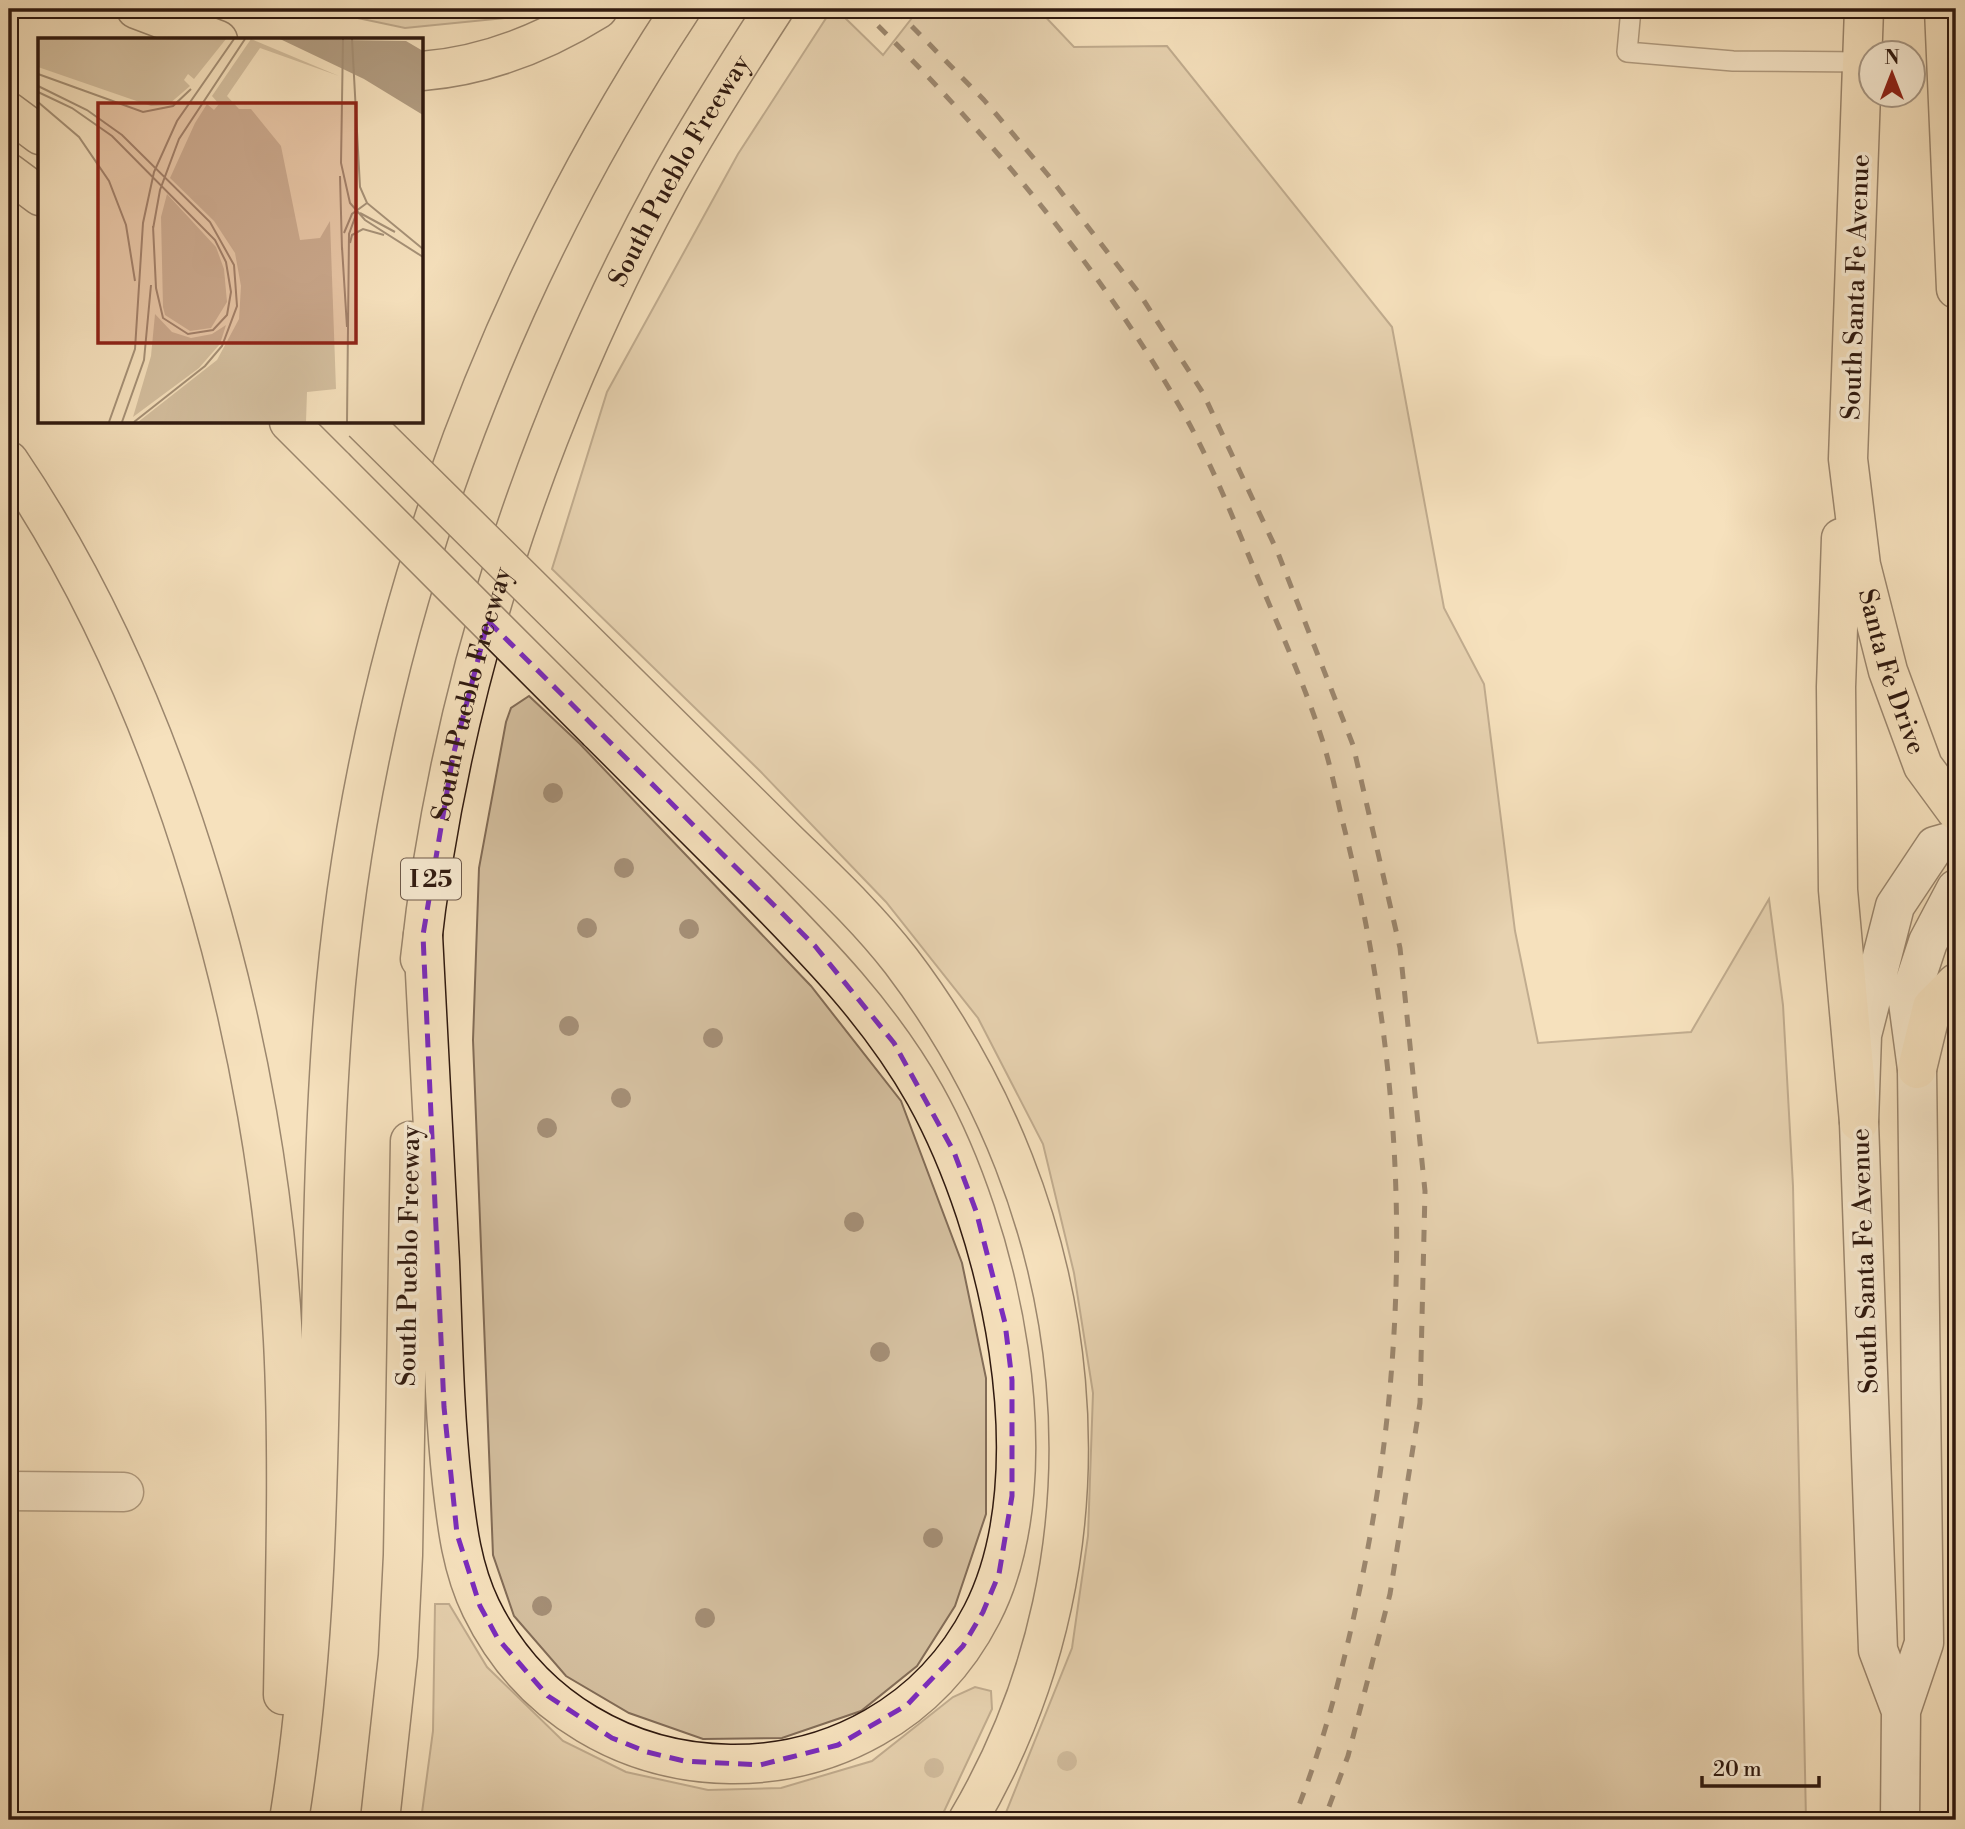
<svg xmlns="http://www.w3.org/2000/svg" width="1965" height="1829" font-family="'Libre Bodoni',serif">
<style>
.green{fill:#d4bf9f;stroke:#826c57;stroke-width:2}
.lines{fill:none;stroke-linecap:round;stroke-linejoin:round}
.lane-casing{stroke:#614b3a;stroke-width:22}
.street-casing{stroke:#614b3a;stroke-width:41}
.secondary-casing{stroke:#2f190f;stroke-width:41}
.primary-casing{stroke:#2f190f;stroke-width:41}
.highway-casing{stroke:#2f190f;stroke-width:41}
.lane{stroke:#f9ecd4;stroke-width:19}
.street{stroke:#f9ecd4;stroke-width:38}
.secondary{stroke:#f9ecd4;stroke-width:38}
.primary{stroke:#f6e1bd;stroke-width:38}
.highway{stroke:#f6e1bd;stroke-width:38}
.rail{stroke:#2f190f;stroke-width:5;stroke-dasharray:12 12;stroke-linecap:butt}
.highway-bridge-casing{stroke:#2f190f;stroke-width:41;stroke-linecap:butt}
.highway-bridge{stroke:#f6e1bd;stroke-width:38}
.tree{fill:#a48e75}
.marked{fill:none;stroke:#7b2cbf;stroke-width:5;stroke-dasharray:14 9;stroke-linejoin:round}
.labels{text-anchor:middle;stroke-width:7;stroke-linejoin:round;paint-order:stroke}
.shield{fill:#f9ecd4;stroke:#6c584a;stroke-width:2}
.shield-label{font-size:24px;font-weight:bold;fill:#2f190f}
.street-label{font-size:26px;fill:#2f190f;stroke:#f9ecd4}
.inset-road{fill:none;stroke:#a69177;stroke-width:2}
.view{fill:#8f2418;fill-opacity:0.15;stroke:#8f2418;stroke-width:3.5}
.inset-edge{fill:none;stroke:#2f190f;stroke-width:3.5}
</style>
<rect width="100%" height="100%" fill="#f6e1bd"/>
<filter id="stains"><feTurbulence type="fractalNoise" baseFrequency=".00286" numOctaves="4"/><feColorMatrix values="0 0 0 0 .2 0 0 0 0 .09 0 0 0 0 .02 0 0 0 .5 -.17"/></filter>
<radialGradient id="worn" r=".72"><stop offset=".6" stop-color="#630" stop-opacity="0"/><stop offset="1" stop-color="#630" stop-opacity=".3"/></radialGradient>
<path class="green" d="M 315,9 L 543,9 L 534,15 L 405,28 Z
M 832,9 L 836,9 L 883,55 L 919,9 L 1038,9 L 1074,47 L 1167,46 L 1392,327 L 1444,608 L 1484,684 L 1515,931 L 1538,1043 L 1691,1032 L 1769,899 L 1783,1005 L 1793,1186 L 1806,1820 L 1003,1820 L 1072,1648 L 1088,1536 L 1093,1393 L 1074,1273 L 1043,1144 L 978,1018 L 886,902 L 760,771 L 552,569 L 607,392 L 738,154 Z
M 529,696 L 580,744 L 811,986 L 901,1101 L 962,1263 L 986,1378 L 986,1514 L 955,1606 L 917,1666 L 861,1711 L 782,1738 L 703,1739 L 629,1713 L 566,1676 L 514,1616 L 493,1555 L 473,1040 L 479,868 L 506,722 L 511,708 Z
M 435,1604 L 449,1604 L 487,1667 L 563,1741 L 626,1772 L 708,1790 L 781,1788 L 872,1761 L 953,1697 L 975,1687 L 991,1691 L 992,1709 L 940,1820 L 421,1820 L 433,1731 Z"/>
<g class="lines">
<g class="lane-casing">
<path id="lane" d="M 1631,9 L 1627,52 L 1733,61 L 1863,62"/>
</g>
<g class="street-casing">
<path id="street" d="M 9,1491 L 124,1492"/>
</g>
<g class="secondary-casing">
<path id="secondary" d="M 1901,1711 L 1878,1650 L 1859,1122 L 1862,1035 L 1895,906 L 1935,846 L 1956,840
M 1900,1820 L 1901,1711 L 1924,1643 L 1917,1069 L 1908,1002 L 1928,942 L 1956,889"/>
</g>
<g class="primary-casing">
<g id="primary">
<path id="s1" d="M 1864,9 L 1848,459 L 1861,565 L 1888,671 L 1923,766 L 1956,811"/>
<path d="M 1944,9 L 1956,289"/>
<path d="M 1841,538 L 1836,687 L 1838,890 L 1859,1122"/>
<path d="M 1917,1069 L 1932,1007 L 1956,983"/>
</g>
</g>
<g class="highway-casing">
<g id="highway">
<path d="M 136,9 L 218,40"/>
<path d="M 422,71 C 485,66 545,42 598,9"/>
<path d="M 9,112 L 40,135"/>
<path d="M 9,173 L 40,196"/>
<path d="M 289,422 L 335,468"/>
<path d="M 9,461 C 174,704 268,1047 283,1340 C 289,1458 285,1576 283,1695"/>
<path d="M 617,673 C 673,729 730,785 787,841 C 826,879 867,917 901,961 C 1090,1210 1129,1546 968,1820"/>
<path d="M 423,935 C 428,1044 435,1153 440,1262 C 443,1336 444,1409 452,1483 C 457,1527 462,1569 481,1608 C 581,1813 878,1817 982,1614 C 1055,1472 999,1227 925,1095 C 880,1015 819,953 755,888 C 703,836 650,783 598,731"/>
<path id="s2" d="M 420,959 C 449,689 537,422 667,184 C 700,124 737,66 774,9"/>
<path d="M 289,1820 C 332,1555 312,1285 333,1018 C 361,659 483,309 681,9"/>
<path d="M 380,1820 L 398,1656 L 403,1555 L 410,1141"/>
</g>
</g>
<use href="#lane" class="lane"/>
<use href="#street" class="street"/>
<use href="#secondary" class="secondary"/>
<use href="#primary" class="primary"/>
<use href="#highway" class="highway"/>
<path class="rail" d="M 861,9 C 981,126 1093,257 1177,402 C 1209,456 1232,516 1256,573 C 1279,628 1304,683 1322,739 C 1332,770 1338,804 1346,835 C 1410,1090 1413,1345 1357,1602 C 1341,1676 1322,1750 1293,1820
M 895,9 L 984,100 L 1048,175 L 1139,293 L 1203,393 L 1278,553 L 1353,745 L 1400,948 L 1425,1191 L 1420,1403 L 1390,1594 L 1348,1756 L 1324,1820"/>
<g class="highway-bridge-casing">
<path id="highway-bridge" d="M 363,422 L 617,673
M 335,468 L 598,731"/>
</g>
<use href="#highway-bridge" class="highway-bridge"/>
</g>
<g class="tree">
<circle cx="553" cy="793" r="10"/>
<circle cx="624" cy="868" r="10"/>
<circle cx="587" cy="928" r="10"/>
<circle cx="689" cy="929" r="10"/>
<circle cx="569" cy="1026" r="10"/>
<circle cx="713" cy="1038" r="10"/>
<circle cx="621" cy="1098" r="10"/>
<circle cx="547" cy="1128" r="10"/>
<circle cx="854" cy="1222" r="10"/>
<circle cx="880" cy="1352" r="10"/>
<circle cx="933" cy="1538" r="10"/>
<circle cx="542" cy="1606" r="10"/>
<circle cx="705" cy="1618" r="10"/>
<circle cx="1067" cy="1761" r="10"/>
<circle cx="934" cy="1768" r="10"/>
</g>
<path d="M0 0H1965V1829H0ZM 488,621 L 815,946 L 894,1043 L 954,1152 L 976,1211 L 1005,1323 L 1012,1380 L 1012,1496 L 999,1574 L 983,1612 L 963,1646 L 907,1705 L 838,1745 L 760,1765 L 684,1761 L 647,1752 L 612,1738 L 548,1696 L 498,1639 L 480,1606 L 457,1534 L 444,1407 L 423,935 L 453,756 Z" fill="#f6e1bd" fill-opacity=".55" fill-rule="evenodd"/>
<path class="marked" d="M 488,621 L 815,946 L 894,1043 L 954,1152 L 976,1211 L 1005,1323 L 1012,1380 L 1012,1496 L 999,1574 L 983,1612 L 963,1646 L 907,1705 L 838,1745 L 760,1765 L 684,1761 L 647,1752 L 612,1738 L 548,1696 L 498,1639 L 480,1606 L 457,1534 L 444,1407 L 423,935 L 453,756 Z"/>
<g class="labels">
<rect class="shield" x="401" y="858.5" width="60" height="41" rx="5"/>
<g class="shield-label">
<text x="431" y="887">I 25</text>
</g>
<g class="street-label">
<text dy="9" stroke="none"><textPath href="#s2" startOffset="836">South Pueblo Freeway</textPath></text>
<text transform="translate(1855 287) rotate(-88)" y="9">South Santa Fe Avenue</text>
<text dy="9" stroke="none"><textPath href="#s1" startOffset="668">Santa Fe Drive</textPath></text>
<text dy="9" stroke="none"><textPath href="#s2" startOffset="270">South Pueblo Freeway</textPath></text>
<text transform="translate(408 1256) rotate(-89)" y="9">South Pueblo Freeway</text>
<text transform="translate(1864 1261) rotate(-92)" y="9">South Santa Fe Avenue</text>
</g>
</g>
<g transform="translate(38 38)">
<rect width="385" height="385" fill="#f6e1bd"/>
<path d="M 0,1 L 30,2 L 188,1 L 156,41 L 150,36 L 146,42 L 152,48 L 130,67 L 113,68 L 0,29 ZM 213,1 L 301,38 L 222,10 L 189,58 L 201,71 L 213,71 L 243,108 L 262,202 L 282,200 L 292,183 L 298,351 L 269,354 L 268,384 L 100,384 L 179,322 L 201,281 L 203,248 L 197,215 L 176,183 L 132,140 L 157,85 L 169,66 L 176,72 L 181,66 L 174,58 ZM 129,156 L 178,209 L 186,231 L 189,264 L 173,290 L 152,293 L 127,277 L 125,269 L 123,179 ZM 117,276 L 134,294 L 153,300 L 174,296 L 188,287 L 182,306 L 161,330 L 95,379 L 113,318 Z" fill="#d4bf9f"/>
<path d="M 242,1 L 368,3 L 385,13 L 385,77 L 326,41 Z" fill="#b29d82"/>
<path class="inset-road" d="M 305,1 L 303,125 L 312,165 L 327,182 L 385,219M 314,1 L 322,149 L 329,165 L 385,211M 0,36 L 105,74 L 135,68 L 153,51M 0,48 L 49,72 L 84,97 L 172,184 L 196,227 L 199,268 L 184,308 L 167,328 L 96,384M 0,54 L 34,70 L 74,98 L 177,202 L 188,224 L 193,254 L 189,277 L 175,292 L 150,296 L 125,280 L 118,250 L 115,188M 0,64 L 41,99 L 71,143 L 88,187 L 97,243M 302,138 L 304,212M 322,175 L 357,194M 115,191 L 122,152 L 141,101 L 207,1M 306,195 L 314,176 L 329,165M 312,205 L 314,197 L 325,191 L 346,197M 304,209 L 309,289M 71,384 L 97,311 L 105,185 L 116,134 L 139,83 L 196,1M 84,384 L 106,322 L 113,247M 309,384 L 311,196 L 319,174"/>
<path class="view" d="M 60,65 L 318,65 L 318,305 L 60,305 Z"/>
<rect width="385" height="385" class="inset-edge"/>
</g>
<rect width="1965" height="1829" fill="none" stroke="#f6e1bd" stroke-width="35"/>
<rect x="10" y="10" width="1944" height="1808" fill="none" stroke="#2f190f" stroke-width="3.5"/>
<rect x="18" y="18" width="1930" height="1794" fill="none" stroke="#2f190f" stroke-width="2"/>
<g transform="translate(1892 74)"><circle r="33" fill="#f9ecd4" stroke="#a89885" stroke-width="2"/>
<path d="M0-5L12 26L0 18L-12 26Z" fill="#8f2418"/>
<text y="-10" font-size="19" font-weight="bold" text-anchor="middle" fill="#2f190f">N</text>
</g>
<path d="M1702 1776v10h117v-10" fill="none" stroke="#2f190f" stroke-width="3.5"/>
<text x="1713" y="1776" font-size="21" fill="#2f190f" stroke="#f9ecd4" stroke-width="5" paint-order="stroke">20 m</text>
<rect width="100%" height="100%" filter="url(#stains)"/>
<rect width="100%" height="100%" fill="url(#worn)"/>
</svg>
